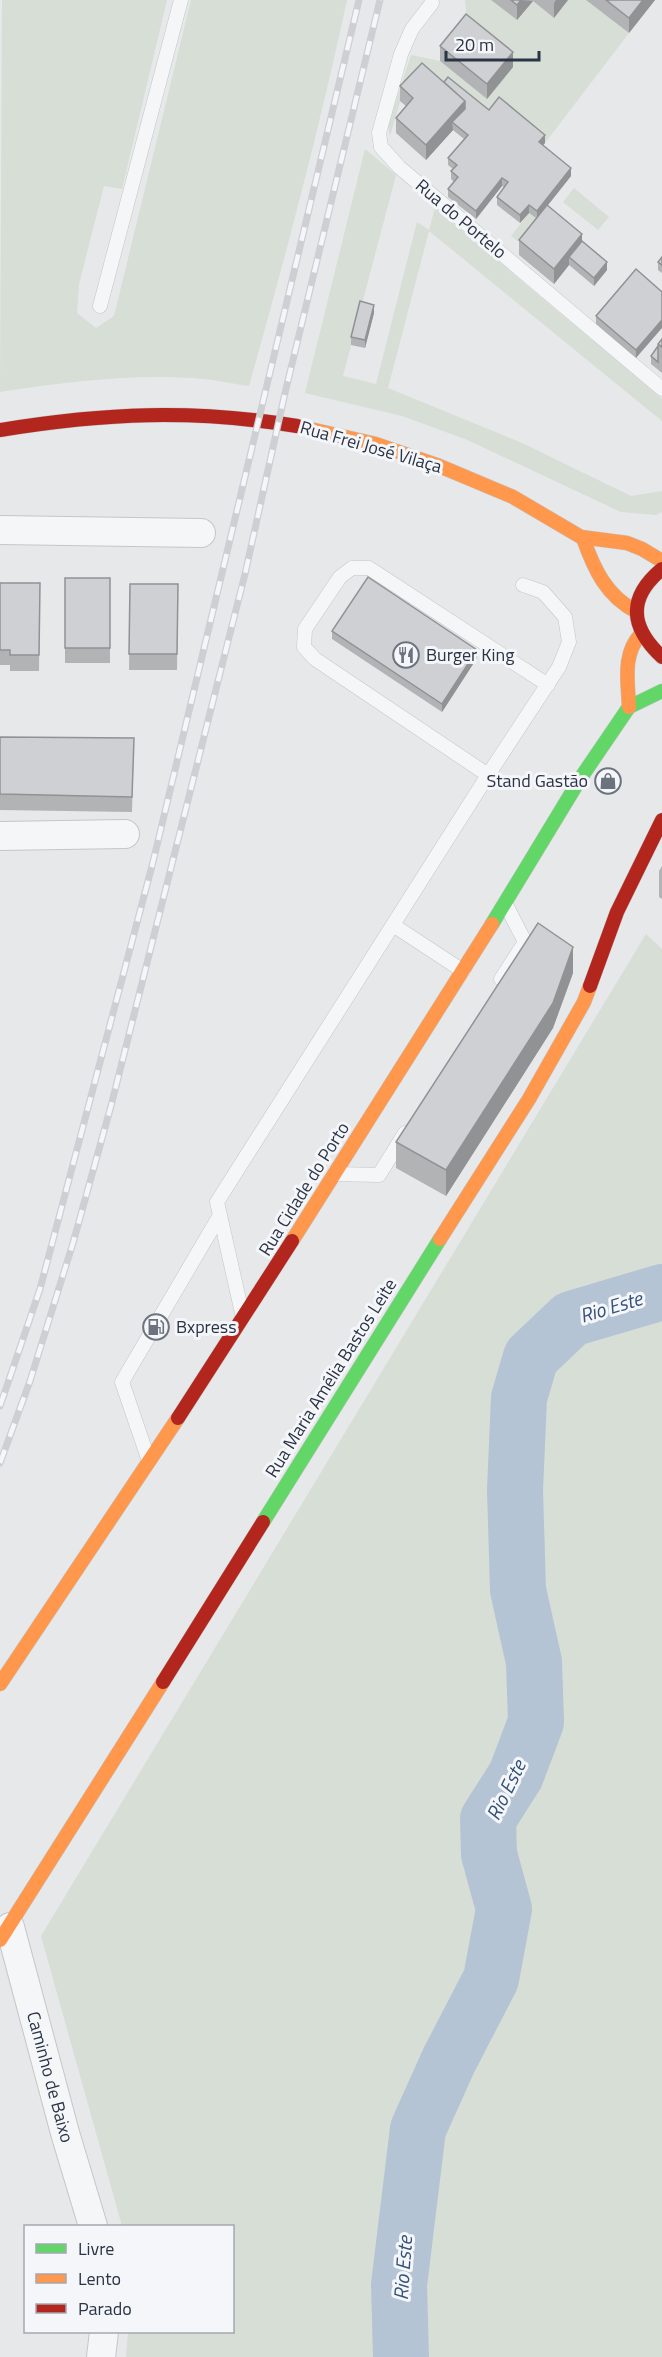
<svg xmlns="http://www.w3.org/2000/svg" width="662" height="2357" font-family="'Titillium Web',sans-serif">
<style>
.green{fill:#d6ded6}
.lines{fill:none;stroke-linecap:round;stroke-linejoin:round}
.river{stroke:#b4c4d5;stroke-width:56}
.lane-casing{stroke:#c4c6c8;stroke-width:15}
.street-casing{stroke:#c4c6c8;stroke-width:30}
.fast-casing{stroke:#c4c6c8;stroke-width:15}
.slow-casing{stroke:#c4c6c8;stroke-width:15}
.jam-casing{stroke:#c4c6c8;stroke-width:15}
.lane{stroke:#f5f6f7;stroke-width:14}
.street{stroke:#f5f6f7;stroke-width:28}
.fast{stroke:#63d668;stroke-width:14}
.slow{stroke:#ff974d;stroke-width:14}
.jam{stroke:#b3261e;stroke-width:14}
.rail-casing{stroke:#cecfd2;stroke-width:7}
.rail{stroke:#f4f6f9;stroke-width:4.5;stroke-dasharray:14;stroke-linecap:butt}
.wall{fill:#b1b3b5}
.shaded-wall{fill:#909294}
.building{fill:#ced0d3;stroke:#909294;stroke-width:1.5}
.labels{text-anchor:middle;stroke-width:6;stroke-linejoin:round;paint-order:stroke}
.street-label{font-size:18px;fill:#2b3445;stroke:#f4f6f9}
.poi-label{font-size:18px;fill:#2b3445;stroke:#f4f6f9;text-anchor:start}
.water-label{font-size:20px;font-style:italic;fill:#34527a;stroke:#f4f6f9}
</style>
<rect width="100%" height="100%" fill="#e6e8ea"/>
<path class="green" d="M 2,0 L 167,0 L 122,189 L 104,186 L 79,284 L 77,313 L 96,328 L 114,316 L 191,0 L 347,0 C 319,130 285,258 249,386 C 234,384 218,380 203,379 C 135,373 67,382 0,392 Z
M 465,0 L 491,0 L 517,20 L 533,1 L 554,18 L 568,0 L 586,0 L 629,33 L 545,143 L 489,118 L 422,78 L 400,102 L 390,136 L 388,126 L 411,55 L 440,61 L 487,99 L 513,67 L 467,20 Z
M 365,149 L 396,175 L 343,376 L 376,384 L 417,222 L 429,230 L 435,208 L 662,399 L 662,421 L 429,231 L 388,388 L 522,443 L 631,496 L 662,491 L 662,512 L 656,515 L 621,512 L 465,439 L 402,416 L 305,393 Z
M 574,188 L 609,217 L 598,230 L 563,202 Z
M 529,213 L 544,224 L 526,247 L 511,236 Z
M 646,934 L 662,949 L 662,2357 L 126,2357 L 128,2332 L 232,2332 L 232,2226 L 122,2226 L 41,1936 Z"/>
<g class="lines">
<path class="river" d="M 401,2357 L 399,2285 L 418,2129 L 449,2060 L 491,1979 L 504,1909 L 489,1854 L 488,1819 L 516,1775 L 536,1722 L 534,1662 L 518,1590 L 515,1490 L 519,1398 L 531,1357 L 571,1319 L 662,1292"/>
<g class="lane-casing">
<path id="lane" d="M 432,3 L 412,29 L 401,54 L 379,133 L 381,147 L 399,167 L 662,389
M 100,306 L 181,0
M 488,775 L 315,659 L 304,647 L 305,629 L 340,577 L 352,568 L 369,568 L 548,685
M 393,925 L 463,971
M 501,979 L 525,942 L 506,905
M 336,1174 L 379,1175 L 405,1133
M 242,1313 L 217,1202 L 488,775 L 559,667 L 569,642 L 565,617 L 543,592 L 523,585
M 148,1458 L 122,1382 L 220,1215"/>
</g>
<g class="street-casing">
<path id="street" d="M 0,530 L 201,533
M 0,836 L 125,834
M 10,1927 L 65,2133 L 93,2226
M 101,2357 L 104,2332"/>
</g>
<g class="fast-casing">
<path id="fast" d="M 492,924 L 580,779 L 629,707 L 662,691
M 263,1522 L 440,1239"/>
</g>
<g class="slow-casing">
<path id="slow" d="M 297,426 L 376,444 L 437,465 L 513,497 L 581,537 L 627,543 L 642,549 L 662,561
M 583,538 C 594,569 606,596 637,612
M 629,707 C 628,682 622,654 641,634
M 440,1239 L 529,1099 L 584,1002 L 590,986
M 292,1241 L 492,924
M 0,1684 L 178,1418
M 0,1940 L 163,1682"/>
</g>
<g class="jam-casing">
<path id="jam" d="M 0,430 C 105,413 191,409 297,426
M 662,569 C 627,598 630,627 662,657
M 590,986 L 617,912 L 662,820
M 178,1418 L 292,1241
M 163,1682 L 263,1522"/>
</g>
<use href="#lane" class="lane"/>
<use href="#street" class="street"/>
<use href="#fast" class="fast"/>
<use href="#slow" class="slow"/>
<use href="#jam" class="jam"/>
<g class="rail-casing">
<path id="rail" d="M 0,1406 L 40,1289 L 152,866 L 359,0
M 0,1463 L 30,1381 L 73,1243 L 111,1106 L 245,574 L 285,393 L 380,0"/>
</g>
<use href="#rail" class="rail"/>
</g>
<path class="wall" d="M 491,0 L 568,0 L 554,18 L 533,1 L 517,20 Z
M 586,0 L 655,0 L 629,33 Z
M 440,46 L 513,67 L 487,99 L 440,61 Z
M 444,82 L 545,143 L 543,145 L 571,176 L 547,206 L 582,241 L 607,270 L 594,286 L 569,265 L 554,284 L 519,255 L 519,240 L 536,218 L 529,213 L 520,223 L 497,205 L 497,197 L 504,187 L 502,186 L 476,219 L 448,197 L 448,189 L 454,182 L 451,179 L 451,171 L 453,169 L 448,165 L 448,158 L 464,139 L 453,130 L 426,160 L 396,133 L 396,118 L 406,106 L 400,101 L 400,86 Z
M 662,257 L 662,273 L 658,270 L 658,262 Z
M 662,292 L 636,358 L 596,324 L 596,316 Z
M 374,313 L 365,348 L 351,345 L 351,337 Z
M 662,339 L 662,373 L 651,364 L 651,356 Z
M 65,578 L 110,578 L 110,663 L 65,663 Z
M 0,583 L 40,583 L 39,671 L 10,671 L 10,665 L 0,665 Z
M 130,584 L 178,584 L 177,670 L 129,670 Z
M 332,631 L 477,658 L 442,712 L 332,639 Z
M 0,737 L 134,738 L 132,812 L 0,810 Z
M 662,866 L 662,899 L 659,897 L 659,871 Z
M 573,973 L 553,1028 L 446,1196 L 396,1168 L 396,1142 Z"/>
<path class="shaded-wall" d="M 521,0 L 533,1 L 517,20 L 517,5 Z
M 556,0 L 568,0 L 554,18 L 554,3 Z
M 643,0 L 655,0 L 629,33 L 629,18 Z
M 513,52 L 513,67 L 487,99 L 487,84 Z
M 465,101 L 465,117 L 452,122 L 453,130 L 426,160 L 426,145 Z
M 545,135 L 545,143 L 539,150 L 539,142 Z
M 571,168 L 571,176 L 537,219 L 537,211 Z
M 502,178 L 502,186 L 476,219 L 476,211 Z
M 529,205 L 529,213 L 520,223 L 520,215 Z
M 582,234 L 582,249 L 569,257 L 569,265 L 554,284 L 554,269 Z
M 607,262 L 607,270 L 594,286 L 594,278 Z
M 374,305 L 374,313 L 365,348 L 365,340 Z
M 662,320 L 662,328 L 636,358 L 636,350 Z
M 477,650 L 477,658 L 442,712 L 442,704 Z
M 573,947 L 573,973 L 553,1028 L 446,1196 L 446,1170 Z"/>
<path class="building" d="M 511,0 L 521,0 L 517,5 Z
M 606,0 L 643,0 L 629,18 Z
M 466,14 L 513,52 L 487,84 L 440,46 Z
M 422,63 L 465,101 L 426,145 L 396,118 L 413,98 L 400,86 Z
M 448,77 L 489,110 L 499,97 L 545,135 L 539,142 L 571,168 L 537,211 L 529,205 L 520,215 L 497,197 L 508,182 L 502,178 L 476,211 L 448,189 L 458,177 L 451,171 L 457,165 L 448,158 L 468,135 L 452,122 L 465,109 L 465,101 L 444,82 Z
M 547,205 L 582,234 L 554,269 L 519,240 Z
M 582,241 L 607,262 L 594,278 L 569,257 Z
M 662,257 L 662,265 L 658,262 Z
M 636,269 L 662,292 L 662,320 L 636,350 L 596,316 Z
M 360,301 L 374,305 L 365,340 L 351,337 Z
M 662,339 L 662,347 L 658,344 Z
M 658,346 L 658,362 L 651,356 Z
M 368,577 L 477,650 L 442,704 L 332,631 Z
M 65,578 L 110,578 L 110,648 L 65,648 Z
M 0,583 L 40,583 L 39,655 L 10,655 L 10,650 L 0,650 Z
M 130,584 L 178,584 L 177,654 L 129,654 Z
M 0,737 L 134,738 L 132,797 L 0,794 Z
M 538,923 L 573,947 L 553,1003 L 446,1170 L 396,1142 Z"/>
<defs>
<g id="restaurant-ring" transform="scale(1.35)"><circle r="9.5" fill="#f4f6f9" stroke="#6c737f" stroke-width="1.5"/><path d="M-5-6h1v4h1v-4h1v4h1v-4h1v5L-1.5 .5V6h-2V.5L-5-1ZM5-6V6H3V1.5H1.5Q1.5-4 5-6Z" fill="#6c737f"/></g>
<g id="shop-ring" transform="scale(1.35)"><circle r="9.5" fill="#f4f6f9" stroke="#6c737f" stroke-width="1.5"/><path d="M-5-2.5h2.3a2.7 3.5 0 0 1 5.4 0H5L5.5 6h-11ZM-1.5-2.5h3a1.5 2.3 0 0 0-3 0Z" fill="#6c737f"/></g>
<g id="fuel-ring" transform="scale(1.35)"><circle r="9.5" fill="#f4f6f9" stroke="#6c737f" stroke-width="1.5"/><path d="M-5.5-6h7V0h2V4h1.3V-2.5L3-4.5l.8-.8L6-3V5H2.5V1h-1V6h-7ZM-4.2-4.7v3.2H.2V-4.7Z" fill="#6c737f"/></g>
</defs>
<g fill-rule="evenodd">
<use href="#restaurant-ring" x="406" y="655"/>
<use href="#shop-ring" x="608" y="781"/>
<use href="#fuel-ring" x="156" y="1327"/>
</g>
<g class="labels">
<g class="street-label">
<text transform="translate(461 219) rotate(40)" y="6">Rua do Portelo</text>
<text transform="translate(371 447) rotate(16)" y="6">Rua Frei José Vilaça</text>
<text transform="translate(304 1189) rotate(-58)" y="6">Rua Cidade do Porto</text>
<text transform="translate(331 1378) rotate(-58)" y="6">Rua Maria Amélia Bastos Leite</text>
<text transform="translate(50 2077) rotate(75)" y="6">Caminho de Baixo</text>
</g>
<g class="poi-label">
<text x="426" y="661">Burger King</text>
<text x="588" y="787" text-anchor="end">Stand Gastāo</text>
<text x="176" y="1333">Bxpress</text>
</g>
<g class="water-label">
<text transform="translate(611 1307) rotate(-17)" y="7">Rio Este</text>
<text transform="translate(506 1790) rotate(-64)" y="7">Rio Este</text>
<text transform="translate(403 2268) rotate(-86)" y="7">Rio Este</text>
</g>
</g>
<rect x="24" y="2225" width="210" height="108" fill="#f4f6f9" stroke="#a4a8b1" stroke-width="1.5"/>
<rect x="36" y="2244" width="30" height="9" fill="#63d668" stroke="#a4a8b1" stroke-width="1.5"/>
<text x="78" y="2255" font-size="18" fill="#2b3445">Livre</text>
<rect x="36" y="2274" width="30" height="9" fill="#ff974d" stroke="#a4a8b1" stroke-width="1.5"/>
<text x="78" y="2285" font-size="18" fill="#2b3445">Lento</text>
<rect x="36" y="2304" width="30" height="9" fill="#b3261e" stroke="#a4a8b1" stroke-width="1.5"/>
<text x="78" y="2315" font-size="18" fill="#2b3445">Parado</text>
<path d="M446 51v9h93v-9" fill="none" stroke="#2b3445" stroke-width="3"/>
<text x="455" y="51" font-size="18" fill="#2b3445" stroke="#f4f6f9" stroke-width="4.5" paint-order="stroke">20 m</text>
</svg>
